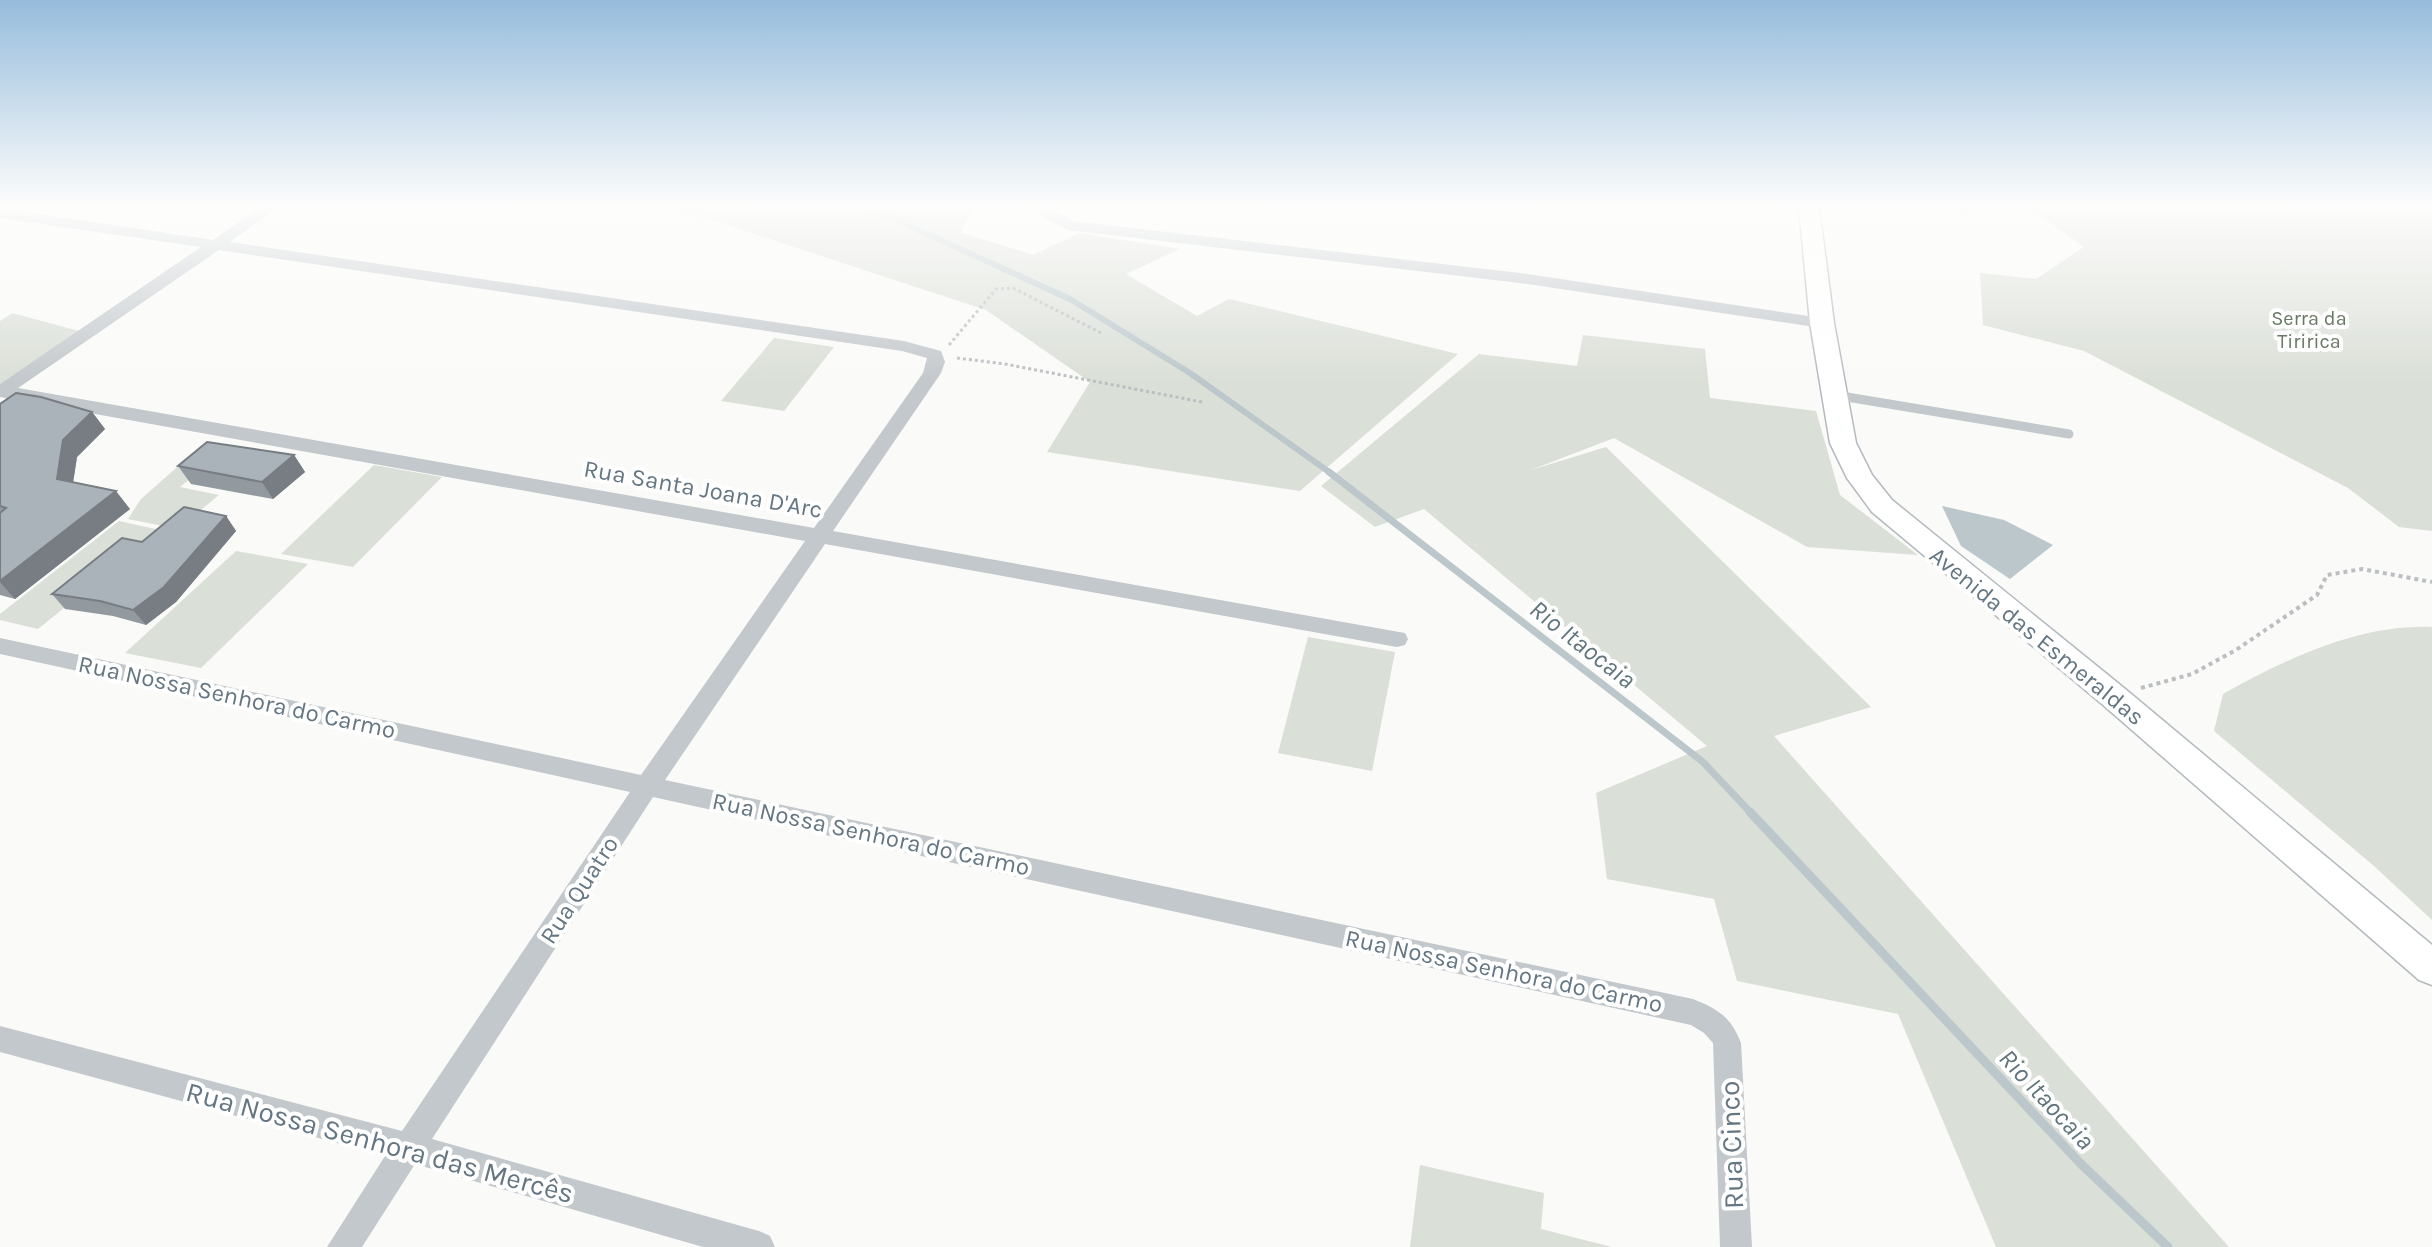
<svg xmlns="http://www.w3.org/2000/svg" width="2432" height="1247" font-family="Karla,sans-serif">
<style>
.green{fill:#dadfd7}
.water{fill:#bbc7cb}
.lines{fill:none;stroke-linecap:round;stroke-linejoin:round}
.stream-far2{stroke:#bbc7cb;stroke-width:6}
.stream-far1{stroke:#bbc7cb;stroke-width:7}
.stream{stroke:#bbc7cb;stroke-width:9}
.secondary-casing{stroke:#b3babf;stroke-width:3}
.path-far1{stroke:#bbbfc2;stroke-width:3;stroke-dasharray:3 3;stroke-linecap:butt}
.path{stroke:#bbbfc2;stroke-width:4;stroke-dasharray:4 4;stroke-linecap:butt}
.service{stroke:#c3c8cc;stroke-width:9}
.minor{fill:#c3c8cc;fill-rule:evenodd}
.secondary{fill:#fff;fill-rule:evenodd}
.wall{fill:#929a9f}
.shaded-wall{fill:#777d82}
.building{fill:#aab3b9;stroke:#777d82;stroke-width:2}
.labels{text-anchor:middle;stroke-width:8;stroke-linejoin:round;paint-order:stroke}
.far-park-label{font-size:20px;fill:#687a64;stroke:#fff}
.street-label{font-size:24px;fill:#657683;stroke:#fff}
.water-label{font-size:26px;font-style:italic;fill:#60757c;stroke:#fff}
.near-street-label{font-size:28px;fill:#657683;stroke:#fff}
</style>
<rect width="100%" height="100%" fill="#fafaf8"/>
<path class="green" d="M 672,207 L 973,207 L 961,232 L 1033,255 L 1079,233 L 1180,249 L 1126,274 L 1197,316 L 1229,299 L 1458,354 L 1300,491 L 1047,452 L 1090,382 L 986,310 Z
M 2028,207 L 2432,207 L 2432,531 L 2399,527 L 2348,488 L 2084,351 L 1983,325 L 1980,273 L 2036,279 L 2084,247 Z
M 12,313 L 79,331 L 0,384 L 0,321 Z
M 1583,335 L 1705,349 L 1710,398 L 1816,411 L 1840,495 L 1918,555 L 1807,547 L 1614,438 L 1531,470 L 1606,447 L 1871,707 L 1774,736 L 2229,1247 L 1996,1247 L 1898,1014 L 1737,981 L 1714,899 L 1607,879 L 1596,793 L 1707,746 L 1424,509 L 1375,527 L 1321,486 L 1479,354 L 1577,366 Z
M 774,338 L 834,347 L 784,411 L 721,401 Z
M 202,445 L 209,446 L 207,465 L 180,487 L 219,495 L 178,529 L 128,519 L 141,499 Z
M 374,465 L 442,477 L 353,567 L 281,554 Z
M 119,521 L 160,530 L 38,629 L 0,620 L 0,614 Z
M 236,551 L 308,564 L 201,668 L 125,653 Z
M 2432,627 L 2432,920 L 2374,866 L 2214,731 L 2223,694 C 2286,659 2359,624 2432,627 Z
M 1308,637 L 1395,652 L 1372,771 L 1278,753 Z
M 1420,1165 L 1544,1193 L 1541,1229 L 1612,1247 L 1410,1247 Z"/>
<path class="water" d="M 1942,506 L 2004,520 L 2053,545 L 2010,579 L 1961,546 Z"/>
<g class="lines">
<path class="stream-far2" d="M 868,207 L 1070,299 L 1190,373 L 1332,474"/>
<path class="stream-far1" d="M 1329,472 L 1703,762 L 1752,814"/>
<path class="stream" d="M 1750,812 L 2080,1163 L 2168,1247"/>
<g class="secondary-casing">
<path id="secondary" d="M 1799,207 L 1819,207 L 1834,323 L 1856,443 L 1872,475 L 1892,500 L 2124,688 L 2432,945 L 2432,985 L 2419,980 L 2102,704 L 1872,512 L 1847,478 L 1830,443 L 1810,323 Z"/>
</g>
<path class="path-far1" d="M 949,345 L 996,289 L 1013,288 L 1101,333
M 957,358 L 1005,364 L 1202,402"/>
<path class="path" d="M 2141,688 L 2192,674 L 2236,650 L 2317,595 L 2327,575 L 2362,569 L 2432,582"/>
<path class="service" d="M 1835,395 L 2069,434"/>
<path class="minor" d="M 261,207 L 279,207 L 230,242 L 904,341 L 941,351 L 945,362 L 941,373 L 833,531 L 1405,633 L 1408,639 L 1405,645 L 1397,647 L 825,544 L 665,780 L 1693,999 C 1718,1009 1731,1017 1741,1043 L 1752,1247 L 1720,1247 L 1713,1043 L 1704,1033 L 1691,1025 L 653,797 L 432,1139 L 759,1231 L 770,1236 L 775,1247 L 703,1247 L 415,1164 L 362,1247 L 327,1247 L 385,1156 L 0,1052 L 0,1026 L 402,1131 L 630,792 L 0,654 L 0,638 L 641,775 L 805,541 L 0,397 L 0,384 L 201,247 L 0,218 L 0,208 L 213,240 ZM 219,250 L 902,351 L 927,358 L 923,373 L 814,528 L 18,388 Z
M 1039,207 L 1055,207 L 1055,211 L 1072,221 L 1520,273 L 1822,318 L 1831,323 L 1822,328 L 1520,283 L 1068,230 L 1042,216 Z
M 1951,207 L 1970,207 L 1971,208 L 1963,213 Z"/>
<use href="#secondary" class="secondary"/>
</g>
<path class="wall" d="M 0,404 L 92,412 L 105,429 L 77,457 L 73,482 L 130,509 L 15,599 L 0,595 Z
M 294,455 L 305,472 L 273,499 L 191,484 L 178,466 Z
M 226,516 L 236,531 L 176,602 L 146,625 L 113,616 L 65,609 L 52,594 L 142,542 Z"/>
<path class="shaded-wall" d="M 92,412 L 105,429 L 77,457 L 71,496 L 57,479 L 63,440 Z
M 294,455 L 305,472 L 273,499 L 262,482 Z
M 116,491 L 130,509 L 15,599 L 0,582 L 0,581 Z
M 226,516 L 236,531 L 176,602 L 146,625 L 133,610 Z"/>
<path class="building" d="M 16,393 L 41,397 L 92,412 L 63,440 L 57,479 L 116,491 L 0,581 L 0,513 L 6,508 L 0,506 L 0,404 Z
M 207,442 L 294,455 L 262,482 L 178,466 Z
M 184,507 L 226,516 L 164,587 L 133,610 L 100,601 L 52,594 L 122,538 L 142,542 Z"/>
<linearGradient id="sky" x2="0" y2="1"><stop stop-color="#96bcdc"/><stop offset="0.54" stop-color="#fdfdfc"/><stop offset="1" stop-color="#fdfdfc" stop-opacity="0"/></linearGradient>
<rect width="2432" height="382" fill="url(#sky)"/>
<g class="labels">
<g class="far-park-label">
<text x="2309" y="325">Serra da<tspan x="2309" dy="23">Tiririca</tspan></text>
</g>
<g class="street-label">
<text transform="translate(703 489) rotate(10)" y="8">Rua Santa Joana D'Arc</text>
<text transform="translate(2037 636) rotate(39)" y="8">Avenida das Esmeraldas</text>
<text transform="translate(237 697) rotate(12)" y="8">Rua Nossa Senhora do Carmo</text>
<text transform="translate(871 834) rotate(12)" y="8">Rua Nossa Senhora do Carmo</text>
<text transform="translate(579 890) rotate(-57)" y="8">Rua Quatro</text>
<text transform="translate(1504 971) rotate(12)" y="8">Rua Nossa Senhora do Carmo</text>
</g>
<g class="water-label">
<text transform="translate(1583 644) rotate(38)" y="9">Rio Itaocaia</text>
<text transform="translate(2047 1099) rotate(47)" y="9">Rio Itaocaia</text>
</g>
<g class="near-street-label">
<text transform="translate(380 1142) rotate(15)" y="10">Rua Nossa Senhora das Mercês</text>
<text transform="translate(1731 1145) rotate(-92)" y="10">Rua Cinco</text>
</g>
</g>
</svg>
